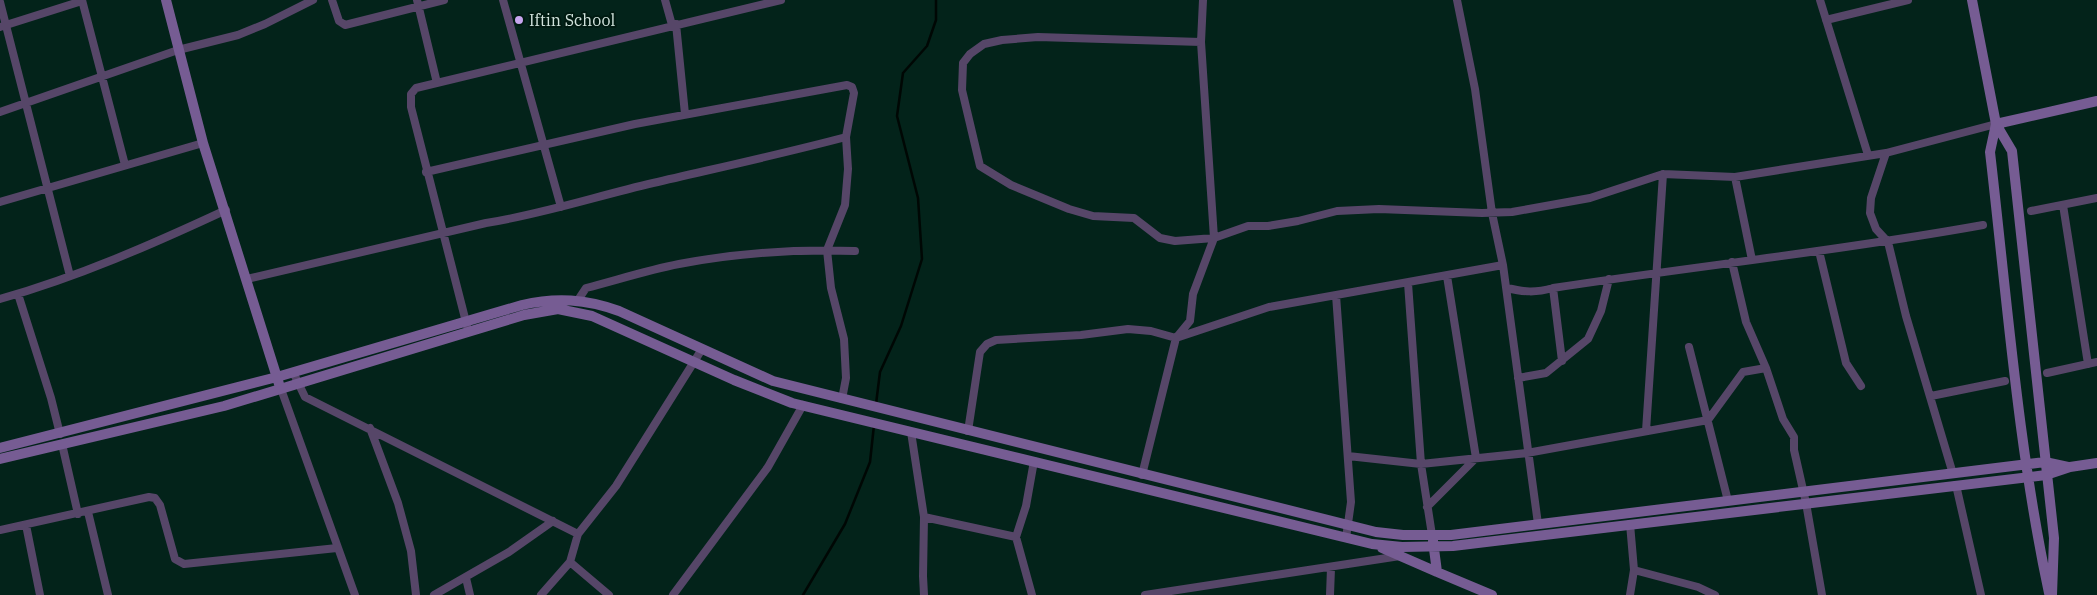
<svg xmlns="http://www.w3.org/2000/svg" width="2097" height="595" font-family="'IBM Plex Serif',serif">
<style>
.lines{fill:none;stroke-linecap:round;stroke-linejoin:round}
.stream{stroke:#000704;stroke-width:2.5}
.street{stroke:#564668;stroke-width:8}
.secondary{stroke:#765c93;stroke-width:10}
.poi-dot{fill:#c7a6ef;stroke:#001a11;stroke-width:2}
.labels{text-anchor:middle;stroke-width:4;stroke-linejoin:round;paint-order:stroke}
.poi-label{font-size:16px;fill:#d1e2dc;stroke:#001a11;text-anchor:start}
</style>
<rect width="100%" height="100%" fill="#03231a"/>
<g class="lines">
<path class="stream" d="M 876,404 L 880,372 L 901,326 L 922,259 L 918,198 L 897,116 L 903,73 L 927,46 L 936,20 L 936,0
M 803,595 L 845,524 L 870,462 L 874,425"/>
<path class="street" d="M 82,0 L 125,165
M 332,0 L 339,21 L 345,25 L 444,0
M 417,0 L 437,83
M 503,0 L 561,207
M 665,0 L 672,25
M 1457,0 L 1475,89 L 1492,213 L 1503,265 L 1538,524
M 1820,0 L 1868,155
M 0,2 L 70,276
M 1826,20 L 1908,0
M 676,24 L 685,114
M 0,27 L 82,1
M 1201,42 L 1038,37 L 1002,40 L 984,44 L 970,54 L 963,63 L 962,90 L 980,166 L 1011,185 L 1069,209 L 1093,216 L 1134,218 L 1160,238 L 1175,241 L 1214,238 L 1248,226 L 1268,226 L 1298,221 L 1337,211 L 1379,209 L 1482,213 L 1512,212 L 1590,198 L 1663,174 L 1735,177 L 1886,153 L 1996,124
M 0,112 L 178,50 L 238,35 L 265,24 L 313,0
M 1886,153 L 1871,198 L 1870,213 L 1876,229 L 1888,242 L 1906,316 L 1953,474
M 426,172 L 635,124 L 847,85 L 852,87 L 854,93 L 846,137 L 848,169 L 845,205 L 827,250 L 831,288 L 844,339 L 846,378 L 842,399
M 1735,177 L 1752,260
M 0,202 L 203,143
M 2063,205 L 2088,364
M 2031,211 L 2097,198
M 1819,251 L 1846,363 L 1861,386
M 1732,262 L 1746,322 L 1766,368 L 1783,419 L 1794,437 L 1794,450 L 1806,503 L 1822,595
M 247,279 L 486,223 C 543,214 597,196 653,183 C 717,168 782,154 846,137
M 1408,283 L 1421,464 L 1432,535
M 1507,288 C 1524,292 1535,293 1553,288 C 1696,266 1840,251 1983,225
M 1553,288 L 1562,361
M 18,294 L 51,398 L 60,434
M 1336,295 L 1351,502 L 1346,538
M 0,299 C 78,277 153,244 226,210
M 578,300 L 586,288 C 617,280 648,270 679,264 C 737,253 797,249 855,251
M 467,326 L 411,107 L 411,94 L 416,88 L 781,0
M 1689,347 L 1728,501
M 293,372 L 305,397 L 578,534
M 2047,373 L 2097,362
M 1518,378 L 1546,373 L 1588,339 L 1601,311 L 1609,279
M 281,389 L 355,595
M 1931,396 L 2005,381
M 370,428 L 398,503 L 411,551 L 416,595
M 968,431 L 980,352 L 987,344 L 996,340 L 1081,335 L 1128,329 L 1151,331 L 1176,338 L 1269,307 L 1503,265
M 1646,431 L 1663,174
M 911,432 L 924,517 L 923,576 L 924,595
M 62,444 L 78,514
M 1348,456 L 1421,464 L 1527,453 L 1708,420 L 1743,372 L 1766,368
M 1142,475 L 1176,338 L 1190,321 L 1193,294 L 1214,238 L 1201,42 L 1203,0
M 1956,485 L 1981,595
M 1427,507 L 1476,458 L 1447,276
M 88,512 L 108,595
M 924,517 L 1016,537 L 1032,595
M 1630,524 L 1634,570 L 1630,595
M 26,525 L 40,595
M 0,530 L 149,497 L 155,498 L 160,505 L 175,559 L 184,564 L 337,548
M 1016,537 L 1026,506 L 1034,461
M 570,562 L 609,595
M 1634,570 L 1698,587 L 1715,595
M 466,578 L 470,595
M 434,595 L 509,552 L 553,521
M 541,595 L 570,562 L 578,534 L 616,486 L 702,349
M 673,595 L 768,467 L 803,405
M 1145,595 L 1400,556
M 1330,595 L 1331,568"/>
<path class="secondary" d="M 166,0 L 203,143 L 279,384
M 1972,0 L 1996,124 L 2012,151 L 2054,538 L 2052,595
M 1996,124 L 1990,152 C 2007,299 2018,448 2049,593
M 1996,124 L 2097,101
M 0,448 L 277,377 L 522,305 C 556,297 586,299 619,311 L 773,381 L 1376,532 L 1403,535 L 1451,535 L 2045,462 L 2068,467
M 0,459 L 224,406 L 468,332 L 524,315 L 558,309 L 592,316 L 734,380 L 792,403 L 1372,544 L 1402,547 L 1453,546 L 2046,475 L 2070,467 L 2097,463
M 1433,541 L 1437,572 L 1492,595
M 1382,548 L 1437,572"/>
</g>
<circle class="poi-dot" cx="519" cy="20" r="5"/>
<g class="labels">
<g class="poi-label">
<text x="529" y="26">Iftin School</text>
</g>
</g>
</svg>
